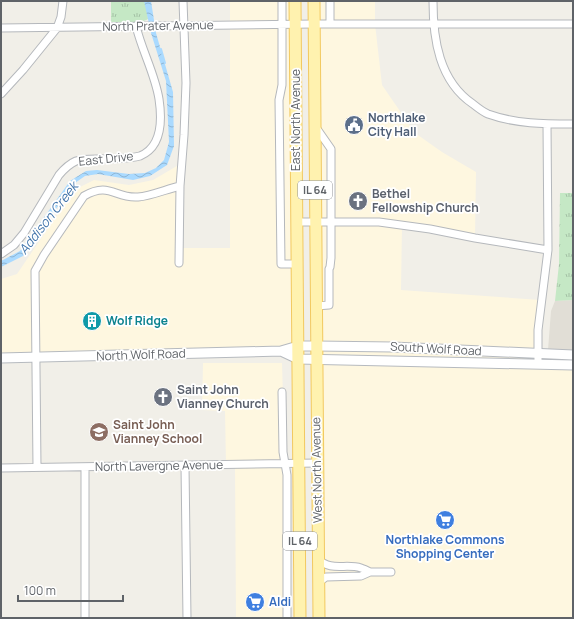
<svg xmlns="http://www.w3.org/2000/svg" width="574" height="619" font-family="Manrope,sans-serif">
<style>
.commercial{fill:#fef7e0}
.education{fill:#e1ded6}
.grass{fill:url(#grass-tufts)}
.water{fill:url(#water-waves)}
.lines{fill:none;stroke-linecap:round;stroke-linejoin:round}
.stream{stroke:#aadaff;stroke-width:2}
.minor-casing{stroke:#b5b8bc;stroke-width:9}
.secondary-casing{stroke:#b6babf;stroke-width:11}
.primary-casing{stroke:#f2c960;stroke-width:13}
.minor{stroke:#fff;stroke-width:7}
.secondary{stroke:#fff;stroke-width:9}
.primary{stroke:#fff2af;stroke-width:11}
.labels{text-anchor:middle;stroke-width:3.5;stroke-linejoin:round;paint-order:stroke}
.shield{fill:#fff;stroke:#8f9295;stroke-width:1}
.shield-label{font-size:11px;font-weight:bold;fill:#5f6368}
.street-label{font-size:12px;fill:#5f6368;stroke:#fff}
.service-label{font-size:12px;font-weight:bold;fill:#4e5e75;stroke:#fff;text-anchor:start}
.worship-label{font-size:12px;font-weight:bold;fill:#5b616d;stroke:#fff;text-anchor:start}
.culture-label{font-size:12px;font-weight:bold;fill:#0d838f;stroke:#fff;text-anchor:start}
.education-label{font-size:12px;font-weight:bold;fill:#785e54;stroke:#fff;text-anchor:start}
.shop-label{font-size:12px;font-weight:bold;fill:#366cbe;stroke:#fff}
.water-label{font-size:13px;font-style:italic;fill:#4174aa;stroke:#fff}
</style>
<defs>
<pattern id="grass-tufts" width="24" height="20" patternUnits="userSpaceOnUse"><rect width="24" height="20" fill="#c5e8c5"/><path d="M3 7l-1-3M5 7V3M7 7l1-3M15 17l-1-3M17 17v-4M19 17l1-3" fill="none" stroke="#a3c0a4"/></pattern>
<pattern id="water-waves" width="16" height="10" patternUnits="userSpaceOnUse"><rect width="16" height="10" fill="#aadaff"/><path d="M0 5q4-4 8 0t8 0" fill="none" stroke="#8eb4d2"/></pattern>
</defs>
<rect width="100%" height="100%" fill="#f1efe8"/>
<path class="commercial" d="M 230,1 L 295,1 L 298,352 L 1,358 L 1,279 L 17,274 L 74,190 L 94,180 L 129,185 L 153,180 L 182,163 L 180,248 L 230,248 Z
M 314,1 L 375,1 L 375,24 L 382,85 L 415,133 L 442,152 L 476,172 L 475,238 L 402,225 L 401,290 L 541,300 L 538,359 L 573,361 L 573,618 L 319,618 Z
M 203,363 L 282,363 L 285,464 L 287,618 L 236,618 L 235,465 L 226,465 L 225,411 L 202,410 Z"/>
<path class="education" d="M 573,300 L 573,350 L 548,350 L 551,311 L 555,301 Z"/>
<path class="grass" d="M 111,1 L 146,1 L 148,19 C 139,25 121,22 111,22 Z
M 560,193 L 573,193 L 573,300 L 555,301 L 559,264 Z"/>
<path class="water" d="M 144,1 L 151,1 L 156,33 L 173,92 L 174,146 L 167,165 L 150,176 L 133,180 L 98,174 L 85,176 L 72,185 L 25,255 L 1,267 L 1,261 L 20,251 L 70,181 L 86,171 L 97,170 L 129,174 L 145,173 L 156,168 L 164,160 L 169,142 L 166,81 L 151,33 Z"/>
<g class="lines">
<path class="stream" d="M 161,49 L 165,63"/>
<g class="minor-casing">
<path id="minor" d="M 282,1 L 282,85 L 279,100 L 281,264 L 297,264
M 330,1 L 330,24
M 433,1 C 433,39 439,81 473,104 C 478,108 483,112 488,114 C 516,124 544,124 573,124
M 1,28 L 314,24 L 573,24
M 1,94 L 23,70 L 57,28 L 61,17 L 63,1
M 315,126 L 331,149 L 331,258 L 330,267 L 329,269 L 329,305 L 316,306
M 297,222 L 379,222 L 430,229 L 475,238 L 548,250
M 1,254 L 14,245 L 24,233 L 59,175 C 64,169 69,164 76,161 C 85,158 97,159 106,159 C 117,158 129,159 140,156 C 162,147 162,119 159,99 C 155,74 142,51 136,26
M 179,263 L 180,186 L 184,135 L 186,83 L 183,1
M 538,363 L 538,330 L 548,250 L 547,124
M 282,392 L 283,452 L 287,475 L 287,618
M 185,466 L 187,618
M 37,467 L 35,271 L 44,255 L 84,196 C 110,181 115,199 138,197 C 151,196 167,189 180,186
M 1,468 L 317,463
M 85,468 L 85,618
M 318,559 C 331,572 346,563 361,568 C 364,569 368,571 370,572
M 318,583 L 326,577 L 361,576 L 370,572 L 391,572"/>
</g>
<g class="secondary-casing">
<path id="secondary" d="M 281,351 L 298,359 L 573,365
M 1,358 L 281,351 L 298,346 L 316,346 L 393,347 L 573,355"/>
</g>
<g class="primary-casing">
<path id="primary" d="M 295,1 L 300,618
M 314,1 L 319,618"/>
</g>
<use href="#minor" class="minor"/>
<use href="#secondary" class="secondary"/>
<use href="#primary" class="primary"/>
</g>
<defs>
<g id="civic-disc" transform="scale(1)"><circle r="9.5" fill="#5c6f8a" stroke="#fff"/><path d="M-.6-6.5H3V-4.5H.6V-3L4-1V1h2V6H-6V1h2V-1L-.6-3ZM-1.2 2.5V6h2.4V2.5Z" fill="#fff"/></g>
<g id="church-disc" transform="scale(1)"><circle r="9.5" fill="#6b7280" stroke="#fff"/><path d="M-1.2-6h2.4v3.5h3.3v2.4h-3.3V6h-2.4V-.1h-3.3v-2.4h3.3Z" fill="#fff"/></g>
<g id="building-disc" transform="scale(1)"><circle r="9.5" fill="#0f9aa8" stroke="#fff"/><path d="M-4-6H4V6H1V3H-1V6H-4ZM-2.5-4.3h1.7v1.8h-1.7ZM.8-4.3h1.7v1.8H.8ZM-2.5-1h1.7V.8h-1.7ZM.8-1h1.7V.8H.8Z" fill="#fff"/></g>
<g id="school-disc" transform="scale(1)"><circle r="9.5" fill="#8d6e63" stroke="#fff"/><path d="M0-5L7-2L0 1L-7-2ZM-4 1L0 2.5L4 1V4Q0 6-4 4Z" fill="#fff"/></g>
<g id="supermarket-disc" transform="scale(1)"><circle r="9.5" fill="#3f7fe0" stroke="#fff"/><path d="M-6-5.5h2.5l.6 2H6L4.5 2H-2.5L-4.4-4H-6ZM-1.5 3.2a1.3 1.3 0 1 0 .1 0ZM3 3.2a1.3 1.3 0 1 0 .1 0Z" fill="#fff"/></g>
</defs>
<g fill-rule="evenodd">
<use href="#civic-disc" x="354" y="125"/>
<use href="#church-disc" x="358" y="201"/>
<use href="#building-disc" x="92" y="321"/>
<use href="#church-disc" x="163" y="397"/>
<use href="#school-disc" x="99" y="432"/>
<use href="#supermarket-disc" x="445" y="520"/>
<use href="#supermarket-disc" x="255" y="602"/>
</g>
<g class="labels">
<g class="shield">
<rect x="298" y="181" width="34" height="18" rx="3"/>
<rect x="283" y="532" width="34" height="18" rx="3"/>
</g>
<g class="shield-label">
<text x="315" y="194">IL 64</text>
<text x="300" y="545">IL 64</text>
</g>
<g class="street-label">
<text transform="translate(158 26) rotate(-1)" y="4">North Prater Avenue</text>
<text transform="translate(296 120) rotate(-90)" y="4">East North Avenue</text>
<text transform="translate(106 159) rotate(-6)" y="4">East Drive</text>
<text transform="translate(436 349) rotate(3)" y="4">South Wolf Road</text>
<text transform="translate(141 355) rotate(-2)" y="4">North Wolf Road</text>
<text transform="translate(159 466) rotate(-1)" y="4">North Lavergne Avenue</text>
<text transform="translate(317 470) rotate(-91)" y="4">West North Avenue</text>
</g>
<g class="service-label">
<text x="368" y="122">Northlake<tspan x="368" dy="14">City Hall</tspan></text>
</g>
<g class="worship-label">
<text x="372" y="198">Bethel<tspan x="372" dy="14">Fellowship Church</tspan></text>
<text x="177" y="394">Saint John<tspan x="177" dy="14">Vianney Church</tspan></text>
</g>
<g class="culture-label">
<text x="106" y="325">Wolf Ridge</text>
</g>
<g class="education-label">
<text x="113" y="429">Saint John<tspan x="113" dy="14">Vianney School</tspan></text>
</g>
<g class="shop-label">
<text x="445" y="544">Northlake Commons<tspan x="445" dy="14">Shopping Center</tspan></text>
<text x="269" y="606" text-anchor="start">Aldi</text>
</g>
<g class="water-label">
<text transform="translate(48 218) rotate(-52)" y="5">Addison Creek</text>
</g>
</g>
<rect width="574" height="619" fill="none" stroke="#5f6368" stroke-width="4"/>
<path d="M18 595v6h105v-6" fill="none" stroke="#5f6368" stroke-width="2"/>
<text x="24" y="595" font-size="12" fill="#5f6368" stroke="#ffffff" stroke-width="3" paint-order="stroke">100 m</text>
</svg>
